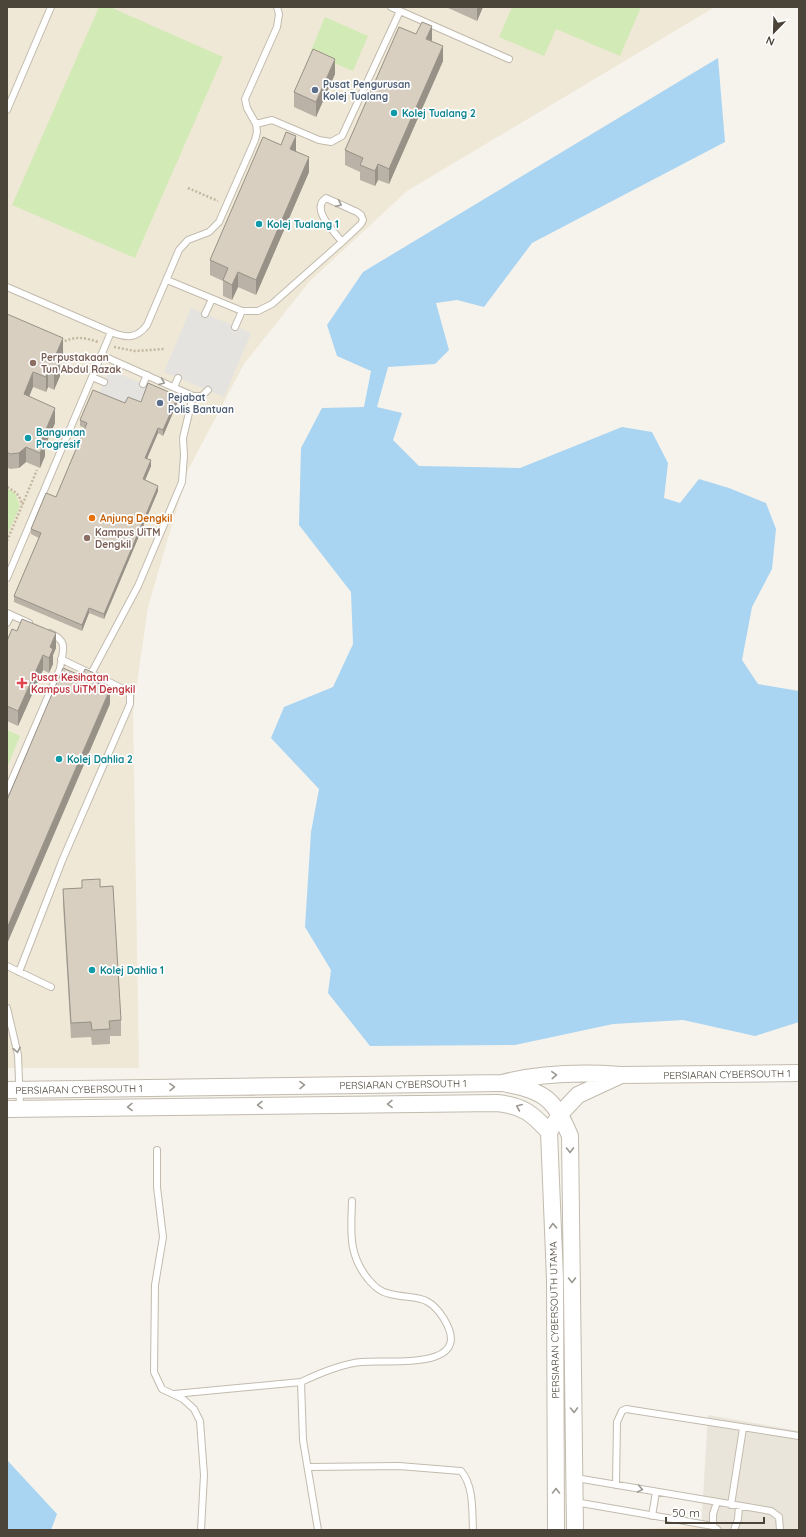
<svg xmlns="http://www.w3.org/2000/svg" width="806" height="1537" font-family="Quicksand,sans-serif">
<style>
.residential{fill:#eae5da}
.commercial{fill:#f7ead8}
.education{fill:#efe8d6}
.green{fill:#d2eab5}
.parking{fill:#e5e3e0}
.water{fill:#a9d4f2}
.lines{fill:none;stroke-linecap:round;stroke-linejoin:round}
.service-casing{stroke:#c2bbae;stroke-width:8}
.tertiary-casing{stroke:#c2bbae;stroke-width:18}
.path{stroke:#c4b79f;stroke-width:2.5;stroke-dasharray:2 2;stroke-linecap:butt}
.service{stroke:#fff;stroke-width:6}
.tertiary{stroke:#fff;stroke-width:16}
.wall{fill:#bab2a6}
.shaded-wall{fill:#979187}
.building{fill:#d8cfc1;stroke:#979187}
.oneway{stroke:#9c9892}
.service-dot{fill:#5c6f8a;stroke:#fff;stroke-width:1.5}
.culture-dot{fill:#0f9aa8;stroke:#fff;stroke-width:1.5}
.education-dot{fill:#8d6e63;stroke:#fff;stroke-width:1.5}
.food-dot{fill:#e8710a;stroke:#fff;stroke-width:1.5}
.health-dot{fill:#e0444e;stroke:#fff;stroke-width:1.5}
.labels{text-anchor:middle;stroke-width:3.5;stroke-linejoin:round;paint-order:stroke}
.service-label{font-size:10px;font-weight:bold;fill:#4e5e75;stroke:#fff;text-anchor:start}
.culture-label{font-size:10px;font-weight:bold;fill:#0d838f;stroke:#fff;text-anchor:start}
.education-label{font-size:10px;font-weight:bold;fill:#785e54;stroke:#fff;text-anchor:start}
.food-label{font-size:10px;font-weight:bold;fill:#c56008;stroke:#fff;text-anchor:start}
.health-label{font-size:10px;font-weight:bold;fill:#be3a42;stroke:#fff;text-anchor:start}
.street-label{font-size:10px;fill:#4b4439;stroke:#fff}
</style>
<rect width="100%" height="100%" fill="#f6f3ec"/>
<path class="residential" d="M 708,1415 L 799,1431 L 799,1530 L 701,1530 Z"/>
<path class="commercial" d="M 701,1526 L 701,1530 L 608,1530 Z"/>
<path class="education" d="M 7,7 L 715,7 L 407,191 L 309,282 L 244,364 L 188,470 L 148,607 L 133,711 L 139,1068 L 7,1068 Z"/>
<path class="green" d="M 99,7 L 110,7 L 223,57 L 135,258 L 12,205 Z
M 512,7 L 641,7 L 620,56 L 556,29 L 544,56 L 499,37 Z
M 325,17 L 368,36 L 353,71 L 310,53 Z
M 7,488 L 15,493 L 20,506 L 7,535 Z
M 7,730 L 20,736 L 8,765 L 7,765 Z"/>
<path class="parking" d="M 191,308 L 251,333 L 224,397 L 164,372 Z
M 110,370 L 148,386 L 140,406 L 125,407 L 98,396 Z"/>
<path class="water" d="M 718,58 L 725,142 L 532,243 L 484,307 L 457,300 L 436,303 L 449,350 L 435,364 L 388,367 L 377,407 L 402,413 L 393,440 L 419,466 L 520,468 L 622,427 L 652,432 L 668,463 L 664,498 L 680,503 L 699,479 L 729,488 L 766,503 L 776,529 L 772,569 L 752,607 L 742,660 L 758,684 L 799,691 L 799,1022 L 755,1036 L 683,1020 L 613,1024 L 515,1045 L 370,1046 L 328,993 L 331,970 L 305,927 L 311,832 L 319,789 L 271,738 L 284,707 L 333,687 L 353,644 L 351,592 L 299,525 L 301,448 L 322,408 L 364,407 L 371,371 L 337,356 L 327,325 L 363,272 Z
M 7,1460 L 57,1514 L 51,1530 L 7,1530 Z"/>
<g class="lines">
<g class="service-casing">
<path id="service" d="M 391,7 L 509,59
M 7,110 L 51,7
M 256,124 L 272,120 L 319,140 L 331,142 L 342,136 L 400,11
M 167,280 L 242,311 L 258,311 L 272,304 L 342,242 L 361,224 L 363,220 L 361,215 L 357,212 L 326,198 C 310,209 334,231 342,242
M 7,287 L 111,332
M 205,314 L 212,299
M 235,327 L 242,311
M 101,355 L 193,396 L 202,396 L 208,390
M 92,377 L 104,382
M 143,384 L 147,375
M 174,387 L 178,378
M 7,578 L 111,332 C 126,338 137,339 147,325 L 179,250 L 188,240 L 209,232 L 219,222 L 255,140 L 257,132 L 256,124 L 247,108 L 245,99 L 277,27 L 279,14 L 277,7
M 7,613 L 29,623
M 7,623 L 11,615
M 91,674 L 138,586 L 182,482 L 184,456 L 183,438 L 193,396
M 7,791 L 60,669 C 62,651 70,642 50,633
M 7,966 L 51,987
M 19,972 L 62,861 L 130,704 L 130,693 C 108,680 84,671 61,659
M 7,1008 L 18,1055 L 20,1107
M 157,1150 L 157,1187 L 163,1237 L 155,1285 L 154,1372 L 162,1389 L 183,1399 L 194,1409 L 200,1421 L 204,1475 L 201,1530
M 301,1382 C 320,1373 341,1364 361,1362 C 388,1359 476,1372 444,1319 C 428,1293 416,1300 390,1294 C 380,1292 374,1286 368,1279 C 348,1254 351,1232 352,1201
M 174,1394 L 301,1382 L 303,1440 L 318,1530
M 308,1467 L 399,1466 L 461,1471 C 474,1486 472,1511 473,1530
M 576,1478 L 771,1511 L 779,1517 L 780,1530
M 616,1485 L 617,1422 L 622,1411 L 626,1409 L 799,1436
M 575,1502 L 713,1526 L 718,1530
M 731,1505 L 743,1428
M 652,1516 L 656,1492
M 713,1526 L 713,1514 L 717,1502
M 734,1530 L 738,1519 L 739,1506"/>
</g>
<g class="tertiary-casing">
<path id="tertiary" d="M 507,1084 C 545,1091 555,1100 570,1136 L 575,1530
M 7,1090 L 502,1083 C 541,1073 581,1072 621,1075 L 799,1073
M 7,1109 L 497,1103 C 523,1106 532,1113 549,1132
M 556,1530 L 555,1279 L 549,1132 L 561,1113 L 578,1095 L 619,1076"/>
</g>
<path class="path" d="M 188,188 L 218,201
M 61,343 C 74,336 84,337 98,342
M 114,347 L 135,351 L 165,349
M 7,487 C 16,492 20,495 22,505
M 7,541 L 37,470"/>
<use href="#service" class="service"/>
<use href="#tertiary" class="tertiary"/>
</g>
<path class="wall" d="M 446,7 L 483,7 L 477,21 Z
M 432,41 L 443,61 L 389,184 L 378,180 L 375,186 L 360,180 L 360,172 L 345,165 L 345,150 Z
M 335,74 L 316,117 L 294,107 L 294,92 Z
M 296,151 L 309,172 L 256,295 L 238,287 L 232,300 L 223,296 L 223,281 L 210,275 L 210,260 Z
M 7,314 L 63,353 L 59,361 L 60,376 L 54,390 L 48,387 L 46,392 L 33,387 L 29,396 L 55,423 L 45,446 L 45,456 L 40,468 L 26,462 L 19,468 L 10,469 L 7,467 Z
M 178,401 L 163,436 L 158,433 L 147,459 L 151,466 L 145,480 L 158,491 L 104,619 L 89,613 L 82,631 L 14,602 L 14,596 L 39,538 L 31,534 L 31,529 L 56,497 L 85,428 L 80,426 L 80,420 L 125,403 L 141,402 Z
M 7,641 L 56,648 L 53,655 L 53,664 L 49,673 L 43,670 L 18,726 L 7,721 Z
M 82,880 L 100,887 L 121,1020 L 121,1036 L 110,1036 L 110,1044 L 92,1045 L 91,1037 L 71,1038 L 63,904 L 63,889 L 82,888 Z"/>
<path class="shaded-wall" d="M 477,7 L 483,7 L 477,21 Z
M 432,26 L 432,41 L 426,39 Z
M 443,46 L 443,61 L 389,184 L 389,169 Z
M 335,59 L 335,74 L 316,117 L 316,102 Z
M 296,136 L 296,152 L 290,149 Z
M 309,157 L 309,172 L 256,295 L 256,280 Z
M 378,164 L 378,180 L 375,186 L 375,171 Z
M 238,272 L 238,287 L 232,300 L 232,285 Z
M 63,338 L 63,353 L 54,374 L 54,359 Z
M 60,361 L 60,376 L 54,390 L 54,375 Z
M 33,372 L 33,387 L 24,409 L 24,394 Z
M 48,372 L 48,387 L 46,392 L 46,377 Z
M 178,396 L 178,401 L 163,436 L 163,430 Z
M 55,408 L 55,423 L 45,446 L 45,456 L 40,468 L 40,453 L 42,439 Z
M 158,428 L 158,433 L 145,463 L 145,458 Z
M 26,447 L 26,462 L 19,468 L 19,453 Z
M 151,460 L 151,466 L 143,485 L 143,479 Z
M 158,486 L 158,491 L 104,619 L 104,614 Z
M 89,608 L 89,613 L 82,631 L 82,625 Z
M 56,633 L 56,648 L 53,655 L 53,664 L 49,673 L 49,658 L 50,647 Z
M 43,655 L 43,670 L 18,726 L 18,711 Z
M 101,676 L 101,692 L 98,683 Z
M 110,689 L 110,704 L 7,944 L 7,928 Z"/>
<path class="building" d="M 422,22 L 432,26 L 426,39 L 443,46 L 389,169 L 378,164 L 375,171 L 360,165 L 363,158 L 345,150 L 399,27 L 416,34 Z
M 313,49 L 335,59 L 316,102 L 294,92 Z
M 286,132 L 296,136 L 290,149 L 309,157 L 256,280 L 238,272 L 232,285 L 223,280 L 228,268 L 210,260 L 263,137 L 281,145 Z
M 7,314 L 63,338 L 54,359 L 60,361 L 54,375 L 48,372 L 46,377 L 33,372 L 24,394 L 55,408 L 42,439 L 45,441 L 40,453 L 26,447 L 19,453 L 10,454 L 7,452 Z
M 148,383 L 178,396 L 163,430 L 158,428 L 145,458 L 151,460 L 143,479 L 158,486 L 104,614 L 89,608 L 82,625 L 14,596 L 41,533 L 31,529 L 46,493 L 56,497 L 87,423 L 80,420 L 93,390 L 125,403 L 128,397 L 141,402 Z
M 22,619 L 56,633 L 50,647 L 53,649 L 49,658 L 43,655 L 18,711 L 7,706 L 7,641 L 12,629 L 17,631 Z
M 63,668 L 82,676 L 85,669 L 101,676 L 98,683 L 110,689 L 7,928 L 7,800 Z
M 100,879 L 100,887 L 113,886 L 121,1020 L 109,1021 L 110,1029 L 92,1030 L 91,1022 L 71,1023 L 63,889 L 82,888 L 82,880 Z"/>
<defs><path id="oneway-chevron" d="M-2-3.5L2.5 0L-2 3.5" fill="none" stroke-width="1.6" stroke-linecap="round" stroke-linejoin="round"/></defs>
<g class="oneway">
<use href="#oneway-chevron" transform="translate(339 204) rotate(24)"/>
<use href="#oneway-chevron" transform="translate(162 382) rotate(23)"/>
<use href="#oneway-chevron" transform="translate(17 1050) rotate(79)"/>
<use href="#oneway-chevron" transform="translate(554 1075) rotate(-3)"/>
<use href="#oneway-chevron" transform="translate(302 1085) rotate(-1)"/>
<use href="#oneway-chevron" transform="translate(172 1087) rotate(-1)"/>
<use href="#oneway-chevron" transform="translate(390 1104) rotate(179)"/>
<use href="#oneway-chevron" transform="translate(260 1105) rotate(179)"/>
<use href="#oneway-chevron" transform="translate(130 1107) rotate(179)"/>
<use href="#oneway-chevron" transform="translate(519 1107) rotate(-157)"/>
<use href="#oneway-chevron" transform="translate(570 1150) rotate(89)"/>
<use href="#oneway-chevron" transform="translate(553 1226) rotate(-92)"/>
<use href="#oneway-chevron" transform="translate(572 1280) rotate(89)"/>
<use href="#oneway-chevron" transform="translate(574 1410) rotate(89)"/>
<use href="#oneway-chevron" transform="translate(640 1489) rotate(10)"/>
<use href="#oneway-chevron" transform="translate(556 1491) rotate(-90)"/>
</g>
<g class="service-dot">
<circle cx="315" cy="90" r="4"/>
<circle cx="160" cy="403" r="4"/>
</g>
<g class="culture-dot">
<circle cx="394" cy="113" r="4"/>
<circle cx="259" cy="224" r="4"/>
<circle cx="28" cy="438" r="4"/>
<circle cx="59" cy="759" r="4"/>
<circle cx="92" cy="970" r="4"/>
</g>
<g class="education-dot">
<circle cx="33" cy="363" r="4"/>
<circle cx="87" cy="538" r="4"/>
</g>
<circle class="food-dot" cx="92" cy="518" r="4"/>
<path class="health-dot" d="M20 677h4v4h4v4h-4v4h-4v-4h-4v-4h4z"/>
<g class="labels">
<g class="service-label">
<text x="323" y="88">Pusat Pengurusan<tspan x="323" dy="12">Kolej Tualang</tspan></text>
<text x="168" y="401">Pejabat<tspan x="168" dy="12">Polis Bantuan</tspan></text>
</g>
<g class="culture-label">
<text x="402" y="117">Kolej Tualang 2</text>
<text x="267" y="228">Kolej Tualang 1</text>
<text x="36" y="436">Bangunan<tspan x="36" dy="12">Progresif</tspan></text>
<text x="67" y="763">Kolej Dahlia 2</text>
<text x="100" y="974">Kolej Dahlia 1</text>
</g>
<g class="education-label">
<text x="41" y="361">Perpustakaan<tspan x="41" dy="12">Tun Abdul Razak</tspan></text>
<text x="95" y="536">Kampus UiTM<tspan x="95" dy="12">Dengkil</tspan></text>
</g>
<g class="food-label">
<text x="100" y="522">Anjung Dengkil</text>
</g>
<g class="health-label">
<text x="31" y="681">Pusat Kesihatan<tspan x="31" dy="12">Kampus UiTM Dengkil</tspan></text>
</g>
<g class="street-label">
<text transform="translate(727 1074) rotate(-1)" y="4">PERSIARAN CYBERSOUTH 1</text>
<text transform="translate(403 1084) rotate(-1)" y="4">PERSIARAN CYBERSOUTH 1</text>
<text transform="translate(79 1089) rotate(-1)" y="4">PERSIARAN CYBERSOUTH 1</text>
<text transform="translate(554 1320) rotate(-91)" y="4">PERSIARAN CYBERSOUTH UTAMA</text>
</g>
</g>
<rect width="806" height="1537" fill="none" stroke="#4b4439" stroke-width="16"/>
<g transform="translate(774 32) rotate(203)" stroke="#ffffff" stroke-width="3" paint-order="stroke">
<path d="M0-3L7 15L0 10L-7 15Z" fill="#4b4439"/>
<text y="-6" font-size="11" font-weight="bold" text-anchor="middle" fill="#4b4439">N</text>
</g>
<path d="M666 1517v6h98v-6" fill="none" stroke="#4b4439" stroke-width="2"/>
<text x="672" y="1517" font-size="12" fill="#4b4439" stroke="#ffffff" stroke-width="3" paint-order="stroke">50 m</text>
</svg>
